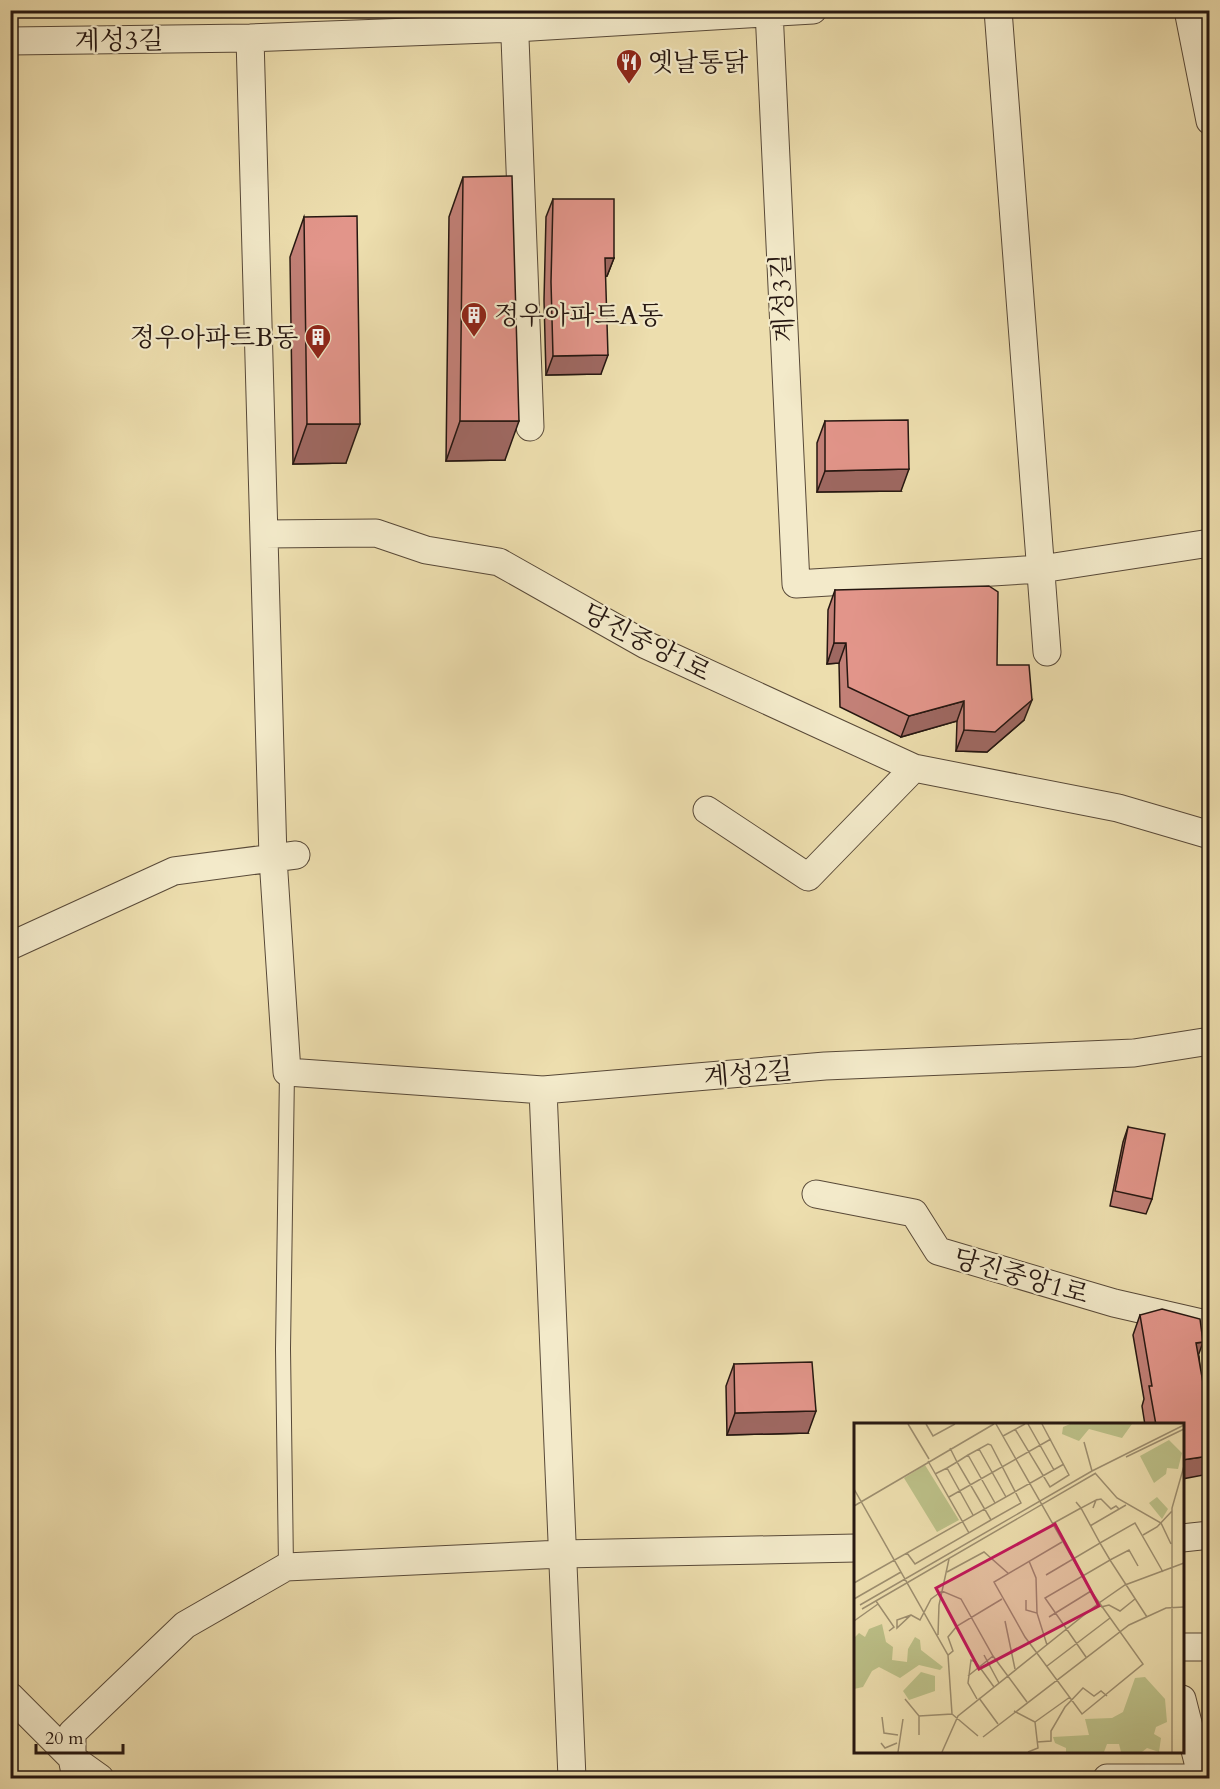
<svg xmlns="http://www.w3.org/2000/svg" width="1220" height="1789" font-family="Cardo,'Noto Serif KR',serif">
<style>
.lines{fill:none;stroke-linecap:round;stroke-linejoin:round}
.service-casing{stroke:#584938;stroke-width:16}
.minor-casing{stroke:#584938;stroke-width:29}
.service{stroke:#f3eaca;stroke-width:14}
.minor{stroke:#f3eaca;stroke-width:27}
.wall{fill:#c28077;stroke:#261711;stroke-width:1.5}
.shaded-wall{fill:#9e6861;stroke:#261711;stroke-width:1.5}
.building{fill:#e2958a;stroke:#261711;stroke-width:1.5}
.labels{text-anchor:middle;stroke-width:4.5;stroke-linejoin:round;paint-order:stroke}
.street-label{font-size:26px;fill:#261711;stroke:#f3eaca}
.poi-label{font-size:26px;fill:#261711;stroke:#f3eaca;text-anchor:start}
.inset-road{fill:none;stroke:#9d8e6f;stroke-width:1.5}
.view{fill:#c2185b;fill-opacity:0.15;stroke:#c2185b;stroke-width:3}
.inset-edge{fill:none;stroke:#261711;stroke-width:3}
</style>
<rect width="100%" height="100%" fill="#eddeae"/>
<filter id="stains"><feTurbulence type="fractalNoise" baseFrequency=".00333" numOctaves="4"/><feColorMatrix values="0 0 0 0 .2 0 0 0 0 .09 0 0 0 0 .02 0 0 0 .5 -.17"/></filter>
<radialGradient id="worn" r=".72"><stop offset=".6" stop-color="#630" stop-opacity="0"/><stop offset="1" stop-color="#630" stop-opacity=".3"/></radialGradient>
<g class="lines">
<g class="service-casing">
<path id="service" d="M 286,1567 L 283,1349 L 287,1072"/>
</g>
<g class="minor-casing">
<path id="minor" d="M 769,10 L 796,584 L 1041,569 L 1210,543
M 998,10 L 1047,652
M 1188,10 L 1210,121
M 514,12 L 530,427
M 250,38 L 273,858 L 287,1072 L 543,1090 L 825,1066 L 1134,1053 L 1210,1041
M 10,41 L 250,38 L 515,28 L 813,10
M 264,534 L 376,533 L 426,550 L 499,562 L 646,645 L 914,768
M 707,810 L 808,877 L 914,768 L 1118,808 L 1210,835
M 10,946 L 174,871 L 296,855
M 543,1090 L 572,1778
M 816,1194 L 914,1213 L 938,1251 L 1114,1303 L 1210,1325
M 1182,1538 L 1210,1535
M 1182,1647 L 1210,1647
M 10,1696 L 72,1758 L 100,1778
M 1182,1699 L 1202,1778
M 76,1778 L 72,1758 L 72,1733 L 185,1625 L 286,1567 L 562,1554 L 856,1548
M 1107,1778 L 1210,1778"/>
</g>
<use href="#service" class="service"/>
<use href="#minor" class="minor"/>
</g>
<path class="wall" d="M 463,177 L 505,460 L 446,461 L 449,217 Z
M 553,199 L 614,258 L 607,276 L 605,276 L 601,374 L 546,375 L 544,300 L 546,217 Z
M 304,217 L 346,463 L 293,464 L 290,257 Z
M 825,421 L 901,491 L 817,492 L 817,443 Z
M 835,590 L 997,665 L 1024,720 L 987,752 L 956,751 L 957,721 L 901,737 L 840,707 L 839,663 L 827,664 L 828,610 Z
M 1128,1127 L 1152,1199 L 1146,1214 L 1110,1206 L 1123,1142 Z
M 1140,1315 L 1199,1356 L 1209,1474 L 1182,1425 L 1145,1425 L 1142,1406 L 1144,1399 L 1133,1335 Z
M 734,1364 L 808,1433 L 727,1435 L 726,1386 Z"/>
<path class="shaded-wall" d="M 605,258 L 614,258 L 607,276 L 598,277 Z
M 608,355 L 601,374 L 546,375 L 553,356 Z
M 460,421 L 519,421 L 505,460 L 446,461 Z
M 307,424 L 360,424 L 346,463 L 293,464 Z
M 909,469 L 901,491 L 817,492 L 825,471 Z
M 834,643 L 846,643 L 839,663 L 827,664 Z
M 1032,700 L 1024,720 L 987,752 L 956,751 L 964,730 Z
M 964,701 L 957,721 L 901,737 L 909,716 Z
M 1203,1342 L 1196,1362 L 1196,1343 Z
M 816,1411 L 808,1433 L 727,1435 L 735,1413 Z
M 1209,1456 L 1209,1474 L 1182,1479 L 1182,1460 Z"/>
<path class="building" d="M 512,176 L 519,421 L 460,421 L 463,177 Z
M 553,199 L 614,199 L 614,258 L 605,258 L 608,355 L 553,356 L 551,282 Z
M 357,216 L 360,424 L 307,424 L 304,217 Z
M 908,420 L 909,469 L 825,471 L 825,421 Z
M 989,586 L 998,592 L 997,665 L 1029,665 L 1032,700 L 995,732 L 964,730 L 964,701 L 909,716 L 848,687 L 846,643 L 834,643 L 835,590 Z
M 1128,1127 L 1165,1134 L 1152,1199 L 1115,1191 Z
M 1162,1309 L 1200,1319 L 1203,1342 L 1196,1343 L 1209,1417 L 1209,1456 L 1182,1460 L 1182,1425 L 1156,1425 L 1149,1386 L 1152,1386 L 1140,1315 Z
M 812,1362 L 816,1411 L 735,1413 L 734,1364 Z"/>
<defs>
<g id="restaurant-pin" transform="scale(1.35)"><path d="M0 17L-7.5 6A9.5 9.5 0 1 1 7.5 6Z" fill="#8f2418" stroke="#f3eaca"/><path d="M-5-6h1v4h1v-4h1v4h1v-4h1v5L-1.5 .5V6h-2V.5L-5-1ZM5-6V6H3V1.5H1.5Q1.5-4 5-6Z" fill="#fff"/></g>
<g id="building-pin" transform="scale(1.35)"><path d="M0 17L-7.5 6A9.5 9.5 0 1 1 7.5 6Z" fill="#8f2418" stroke="#f3eaca"/><path d="M-4-6H4V6H1V3H-1V6H-4ZM-2.5-4.3h1.7v1.8h-1.7ZM.8-4.3h1.7v1.8H.8ZM-2.5-1h1.7V.8h-1.7ZM.8-1h1.7V.8H.8Z" fill="#fff"/></g>
</defs>
<g fill-rule="evenodd">
<use href="#restaurant-pin" x="629" y="62"/>
<use href="#building-pin" x="474" y="315"/>
<use href="#building-pin" x="318" y="337"/>
</g>
<g class="labels">
<g class="street-label">
<text transform="translate(119 40) rotate(-1)" y="9">계성3길</text>
<text transform="translate(782 298) rotate(-93)" y="9">계성3길</text>
<text transform="translate(647 642) rotate(27)" y="9">당진중앙1로</text>
<text transform="translate(748 1073) rotate(-5)" y="9">계성2길</text>
<text transform="translate(1021 1276) rotate(16)" y="9">당진중앙1로</text>
</g>
<g class="poi-label">
<text x="648" y="71">옛날통닭</text>
<text x="494" y="324">정우아파트A동</text>
<text x="298" y="346" text-anchor="end">정우아파트B동</text>
</g>
</g>
<g transform="translate(854 1423)">
<rect width="330" height="330" fill="#eddeae"/>
<path d="M 216,1 L 278,1 L 268,15 L 235,6 L 225,18 L 208,11 L 209,4 ZM 315,17 L 328,30 L 324,46 L 313,45 L 312,51 L 300,60 L 286,33 ZM 71,42 L 105,97 L 83,109 L 50,55 ZM 303,74 L 314,86 L 308,96 L 295,80 ZM 28,201 L 32,219 L 39,224 L 38,237 L 53,239 L 54,226 L 61,214 L 66,217 L 67,227 L 89,244 L 86,247 L 65,242 L 46,255 L 25,244 L 18,248 L 9,264 L 0,266 L 0,215 L 5,210 L 11,214 L 15,206 ZM 67,249 L 81,253 L 81,268 L 55,277 L 49,268 ZM 291,254 L 311,276 L 313,299 L 302,304 L 300,311 L 307,315 L 305,329 L 293,325 L 288,329 L 267,329 L 265,321 L 253,321 L 250,329 L 212,329 L 212,325 L 201,320 L 199,314 L 235,312 L 231,296 L 258,295 L 269,289 L 281,255 Z" fill="#bcc088"/>
<path class="inset-road" d="M 54,1 L 75,36M 72,1 L 79,13 L 101,1M 142,1 L 237,168 L 289,241 L 228,291 L 171,214 L 140,159 L 208,119M 174,1 L 200,47M 161,6 L 196,64 L 215,52 L 188,1M 149,13 L 171,1M 230,19 L 238,48M 125,26 L 152,74M 114,32 L 141,80M 272,34 L 330,6M 74,38 L 115,110M 93,45 L 119,92M 241,50 L 263,75 L 307,100 L 317,121M 81,51 L 93,45 L 103,39 L 114,32 L 134,21 L 137,22 L 167,80 L 137,97 L 103,39 L 96,25M 0,66 L 94,232 L 99,228 L 94,214 L 103,203 L 148,176M 95,74 L 197,16M 242,77 L 247,76 L 257,86 L 262,83 L 265,86M 0,83 L 140,1M 239,85 L 242,77 L 227,85 L 246,120 L 281,100 L 309,149M 198,101 L 227,85 L 222,79M 236,103 L 272,82M 289,112 L 303,104 L 318,88M 53,130 L 61,141 L 137,97M 175,138 L 182,155 L 183,190M 93,149 L 130,129 L 155,151M 192,152 L 246,120 L 256,137 L 275,127 L 284,143M 0,160 L 210,41M 0,176 L 47,149M 172,177 L 172,187 L 183,190 L 193,222M 22,178 L 40,204 L 35,208M 6,182 L 238,48 L 330,2M 247,184 L 255,182 L 266,188 L 281,176M 8,186 L 242,50M 57,192 L 43,197 L 43,205 L 57,192 L 66,197 L 77,176 L 88,168 L 107,176 L 139,233 L 173,279M 195,194 L 237,168M 0,198 L 24,181M 151,198 L 161,246M 84,212 L 85,182 L 95,136M 130,232 L 145,260M 232,234 L 191,175 L 256,137 L 293,194M 193,243 L 256,195M 114,253 L 139,233M 125,275 L 144,301M 51,276 L 65,293 L 98,291 L 94,232M 123,276 L 114,260 L 117,237 L 122,239 L 140,264M 160,288 L 181,299 L 184,325 L 174,329M 98,291 L 124,313M 65,293 L 65,312M 28,294 L 30,310 L 44,312M 181,299 L 216,274M 129,314 L 275,202 L 312,185 L 330,184M 183,319 L 197,318 L 197,308 L 211,284 L 229,265 L 240,273 L 247,268 L 253,273M 27,320 L 31,325 L 43,320M 44,329 L 49,296M 88,329 L 104,293 L 245,180 L 271,162 L 330,140M 318,329 L 318,85 L 330,43M 329,329 L 330,191"/>
<path class="view" d="M 201,101 L 245,183 L 125,246 L 82,165 Z"/>
<rect width="330" height="330" class="inset-edge"/>
</g>
<rect width="1220" height="1789" fill="none" stroke="#eddeae" stroke-width="36"/>
<rect x="12" y="12" width="1196" height="1765" fill="none" stroke="#261711" stroke-width="3"/>
<rect x="18" y="18" width="1184" height="1753" fill="none" stroke="#261711" stroke-width="1.5"/>
<path d="M36 1744v9h87v-9" fill="none" stroke="#261711" stroke-width="3"/>
<text x="45" y="1744" font-size="18" fill="#261711" stroke="#f3eaca" stroke-width="4.5" paint-order="stroke">20 m</text>
<rect width="100%" height="100%" filter="url(#stains)"/>
<rect width="100%" height="100%" fill="url(#worn)"/>
</svg>
